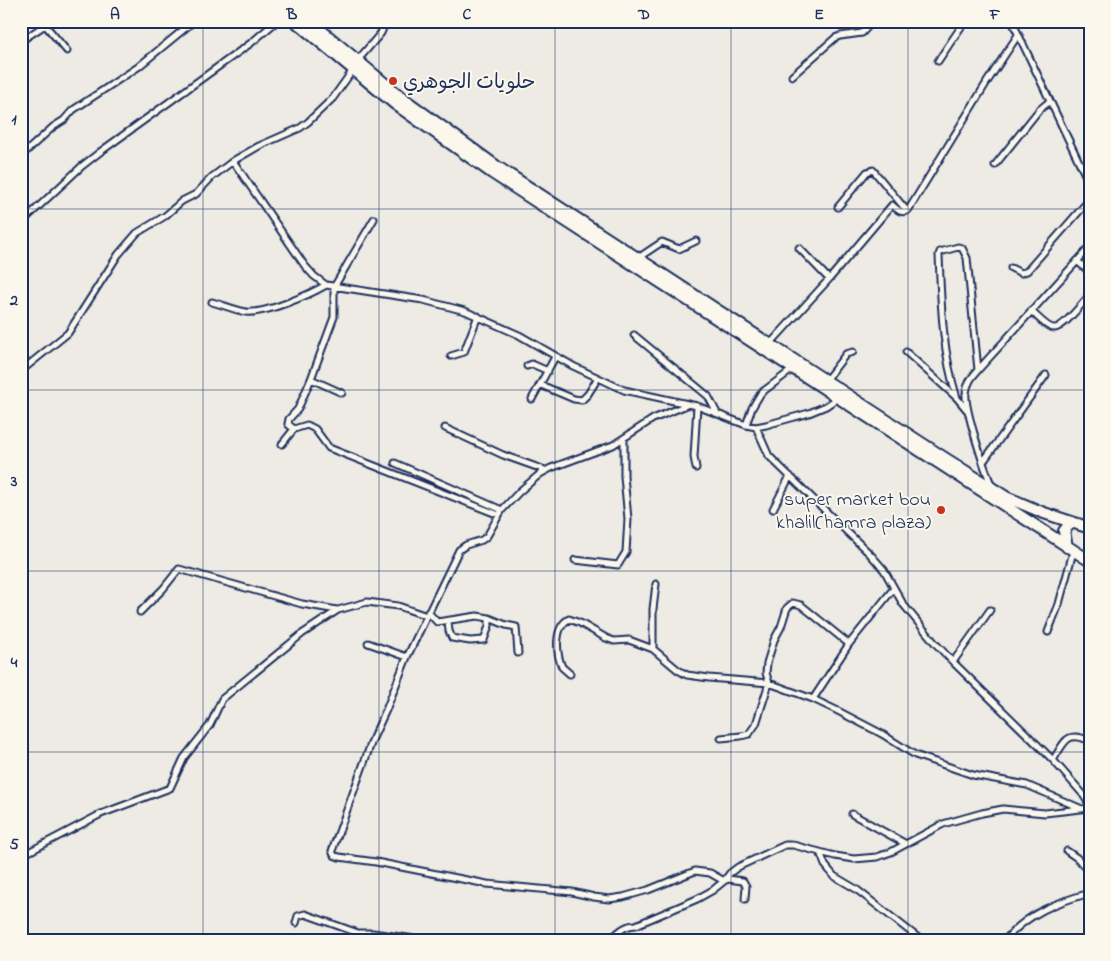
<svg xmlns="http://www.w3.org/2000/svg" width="1111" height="961" font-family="'Indie Flower','Playpen Sans Arabic',sans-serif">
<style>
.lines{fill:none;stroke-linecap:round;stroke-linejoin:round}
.street-casing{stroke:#1b2f5e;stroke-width:9}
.highway-casing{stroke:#1b2f5e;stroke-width:14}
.street{stroke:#fbf7ec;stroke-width:5}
.highway{stroke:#fbf7ec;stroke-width:10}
.grid{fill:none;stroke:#1b2f5e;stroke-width:1;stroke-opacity:0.55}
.poi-dot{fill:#c8321e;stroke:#fbf7ec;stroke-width:2}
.labels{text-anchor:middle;stroke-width:4;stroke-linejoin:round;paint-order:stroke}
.poi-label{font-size:20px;fill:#1b2f5e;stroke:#fbf7ec;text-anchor:start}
.neatline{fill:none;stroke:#1b2f5e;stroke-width:2}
.grid-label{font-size:16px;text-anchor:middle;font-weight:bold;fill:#1b2f5e}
</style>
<rect width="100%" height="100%" fill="#eeebe4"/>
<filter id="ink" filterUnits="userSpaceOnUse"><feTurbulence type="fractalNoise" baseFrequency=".02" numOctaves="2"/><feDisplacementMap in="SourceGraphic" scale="10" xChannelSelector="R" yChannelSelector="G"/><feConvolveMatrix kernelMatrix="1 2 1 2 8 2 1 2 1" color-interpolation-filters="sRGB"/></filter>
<g filter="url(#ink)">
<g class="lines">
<g class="street-casing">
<path id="street" d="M 1012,21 L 1090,185
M 46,26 L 67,51
M 21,41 L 51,21
M 357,61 L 381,33 L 386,21
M 938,61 L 965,21
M 792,76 L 835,38 L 840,36 L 862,33 L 873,21
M 21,156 L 53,127 L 64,120 L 73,110 L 138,67 L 194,21
M 233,161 L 305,266 L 314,276 L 326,285 L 423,300 L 465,311 L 519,335 L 573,366 L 624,390 L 697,406 L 746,425 L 756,427 L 766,425 L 809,413 L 826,406 L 838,398
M 995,165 L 1039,110 L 1050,101
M 838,207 L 867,172 L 873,170 L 907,211
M 21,223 L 82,166 L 100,152 L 251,43 L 277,21
M 799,248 L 829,279
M 638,258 L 662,242 L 679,249 L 696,241
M 1077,261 L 1090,272
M 1011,268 L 1021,273 L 1027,271 L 1090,199
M 212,302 C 223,305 235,310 246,312 C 265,314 309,295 326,285
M 1031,311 C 1037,316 1047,328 1054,328 C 1063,329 1083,302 1090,295
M 634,335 L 708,396 L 717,413
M 770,344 L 831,277 L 892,205 C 898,210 902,215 909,209 L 987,82 L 1018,35
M 906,352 L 957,398 L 967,410
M 451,356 L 464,352 L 478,316
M 527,366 L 532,364 L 548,371
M 21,371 L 68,333 L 118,255 L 137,233 L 165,216 L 182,201 L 196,194 L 212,177 L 233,161 L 259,146 L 300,128 L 308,122 L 333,98 L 353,70
M 826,380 L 846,354 L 853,352
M 541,385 L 574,399 L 582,400 L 588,394 L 598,378
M 342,393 L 311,379 L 334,317 L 334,287 L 374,219
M 957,398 C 942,351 941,303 939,255 L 940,252 L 958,247 L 962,248 L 967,258 L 978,370
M 532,399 L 555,357
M 689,404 L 653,419 L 613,445 L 551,468 L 540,474 L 520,491 L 502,510 L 487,536 L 482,540 L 466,545 L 459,550 L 407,657 L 386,710 L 373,738 L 332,851 L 334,855 L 339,857 L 376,862 L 487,884 L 572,892 L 594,897 L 609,899 L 623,897 L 648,890 L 695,871 L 710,873 L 724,881 L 728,879 L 743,881 L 746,886 L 745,899
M 746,425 L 752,408 L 761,393 L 793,369
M 756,427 L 769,456 L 871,555 L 884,570 L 903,604 L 935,643 L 953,662 L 1053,760 L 1082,793 L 1090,805
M 445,428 L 503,455 L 545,470
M 294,429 L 288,424 L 289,419 L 298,409 L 311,379
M 282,444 L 294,429 L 307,425 L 315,429 L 329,448 L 499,515
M 983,462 L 1046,375
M 395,463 L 502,510
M 696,468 L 694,457 L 697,406
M 992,486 C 985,471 964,407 966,393 C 967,383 972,377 978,370 L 1090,247
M 773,509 L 790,476
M 575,560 L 618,565 L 626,552 L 628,519 L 624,476 L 624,438
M 656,584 L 653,609 L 653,649 L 678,670 L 687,675 L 709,678 L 769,683 L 813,699 L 836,710 L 882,734 L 915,755 L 973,775 L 1027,785 L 1082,809
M 140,612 L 163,589 L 179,569 L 302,604 L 337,610
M 428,612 L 437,622 L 477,616 L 489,618 L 489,626 L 484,640 L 470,641 L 452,638 L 449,631 L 448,621
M 489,618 L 506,625 L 516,627 L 518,653
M 1048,632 L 1059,604 L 1073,552
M 368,643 L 407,657
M 953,662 L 990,610
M 570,674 L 562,667 C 556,653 554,627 569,619 L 580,623 L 606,638 L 614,641 L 629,640 L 653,649
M 813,699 L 849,644 L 894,588
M 721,738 L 741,736 L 749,734 L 756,724 L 769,683 L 766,673 L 767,663 L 774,640 L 781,627 L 787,608 L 793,603 L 801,605 L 849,644
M 1053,760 C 1065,742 1066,730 1090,741
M 852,814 L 906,844
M 1067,851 L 1077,858 L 1090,872
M 820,852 L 825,865 L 834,876 L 856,889 L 921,940
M 21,856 L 101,814 L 170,788 L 184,758 L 210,725 L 222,699 L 302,634 L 338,610 L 367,602 L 398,606 L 427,616
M 296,923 L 298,916 L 305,914 L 358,933 L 373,933 L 422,940
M 526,940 L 535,940
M 609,940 C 618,933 624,925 636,925 L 697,899 L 713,890 L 724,881 L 730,873 L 738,867 L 785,845 L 793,845 L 835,856 L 854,859 L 877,857 L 891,852 L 943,824 L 982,813 L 1003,809 L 1045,813 L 1090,808
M 1005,940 C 1028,913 1057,902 1090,893"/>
</g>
<g class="highway-casing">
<path id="highway" d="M 295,21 L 395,104 L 492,173 L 1090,561
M 310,21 L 401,97 L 496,166 L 940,455 L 1006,497 L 1044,513 L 1090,528
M 1067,547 L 1064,531 L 1068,526 L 1072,523"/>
</g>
<use href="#street" class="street"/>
<use href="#highway" class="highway"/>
</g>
</g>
<path class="grid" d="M 203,21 L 203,940M 379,21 L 379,940M 555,21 L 555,940M 731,21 L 731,940M 908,21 L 908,940M 21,209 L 1090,209M 21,390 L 1090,390M 21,571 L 1090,571M 21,752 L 1090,752"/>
<g class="poi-dot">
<circle cx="393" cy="81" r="5"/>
<circle cx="941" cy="510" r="5"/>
</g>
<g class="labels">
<g class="poi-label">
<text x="403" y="88">حلويات الجوهري</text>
<text x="931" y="505" text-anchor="end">super market bou<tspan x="931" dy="23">khalil(hamra plaza)</tspan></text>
</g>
</g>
<rect width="1111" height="961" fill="none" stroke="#fbf7ec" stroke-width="55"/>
<rect x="28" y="28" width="1056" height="906" class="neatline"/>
<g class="grid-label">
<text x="115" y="19">A</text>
<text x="292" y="19">B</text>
<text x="467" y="19">C</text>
<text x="644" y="19">D</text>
<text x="819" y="19">E</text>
<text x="995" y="19">F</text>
<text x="14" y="124">1</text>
<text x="14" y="305">2</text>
<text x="14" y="486">3</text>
<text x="14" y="667">4</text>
<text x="14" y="849">5</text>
</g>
</svg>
